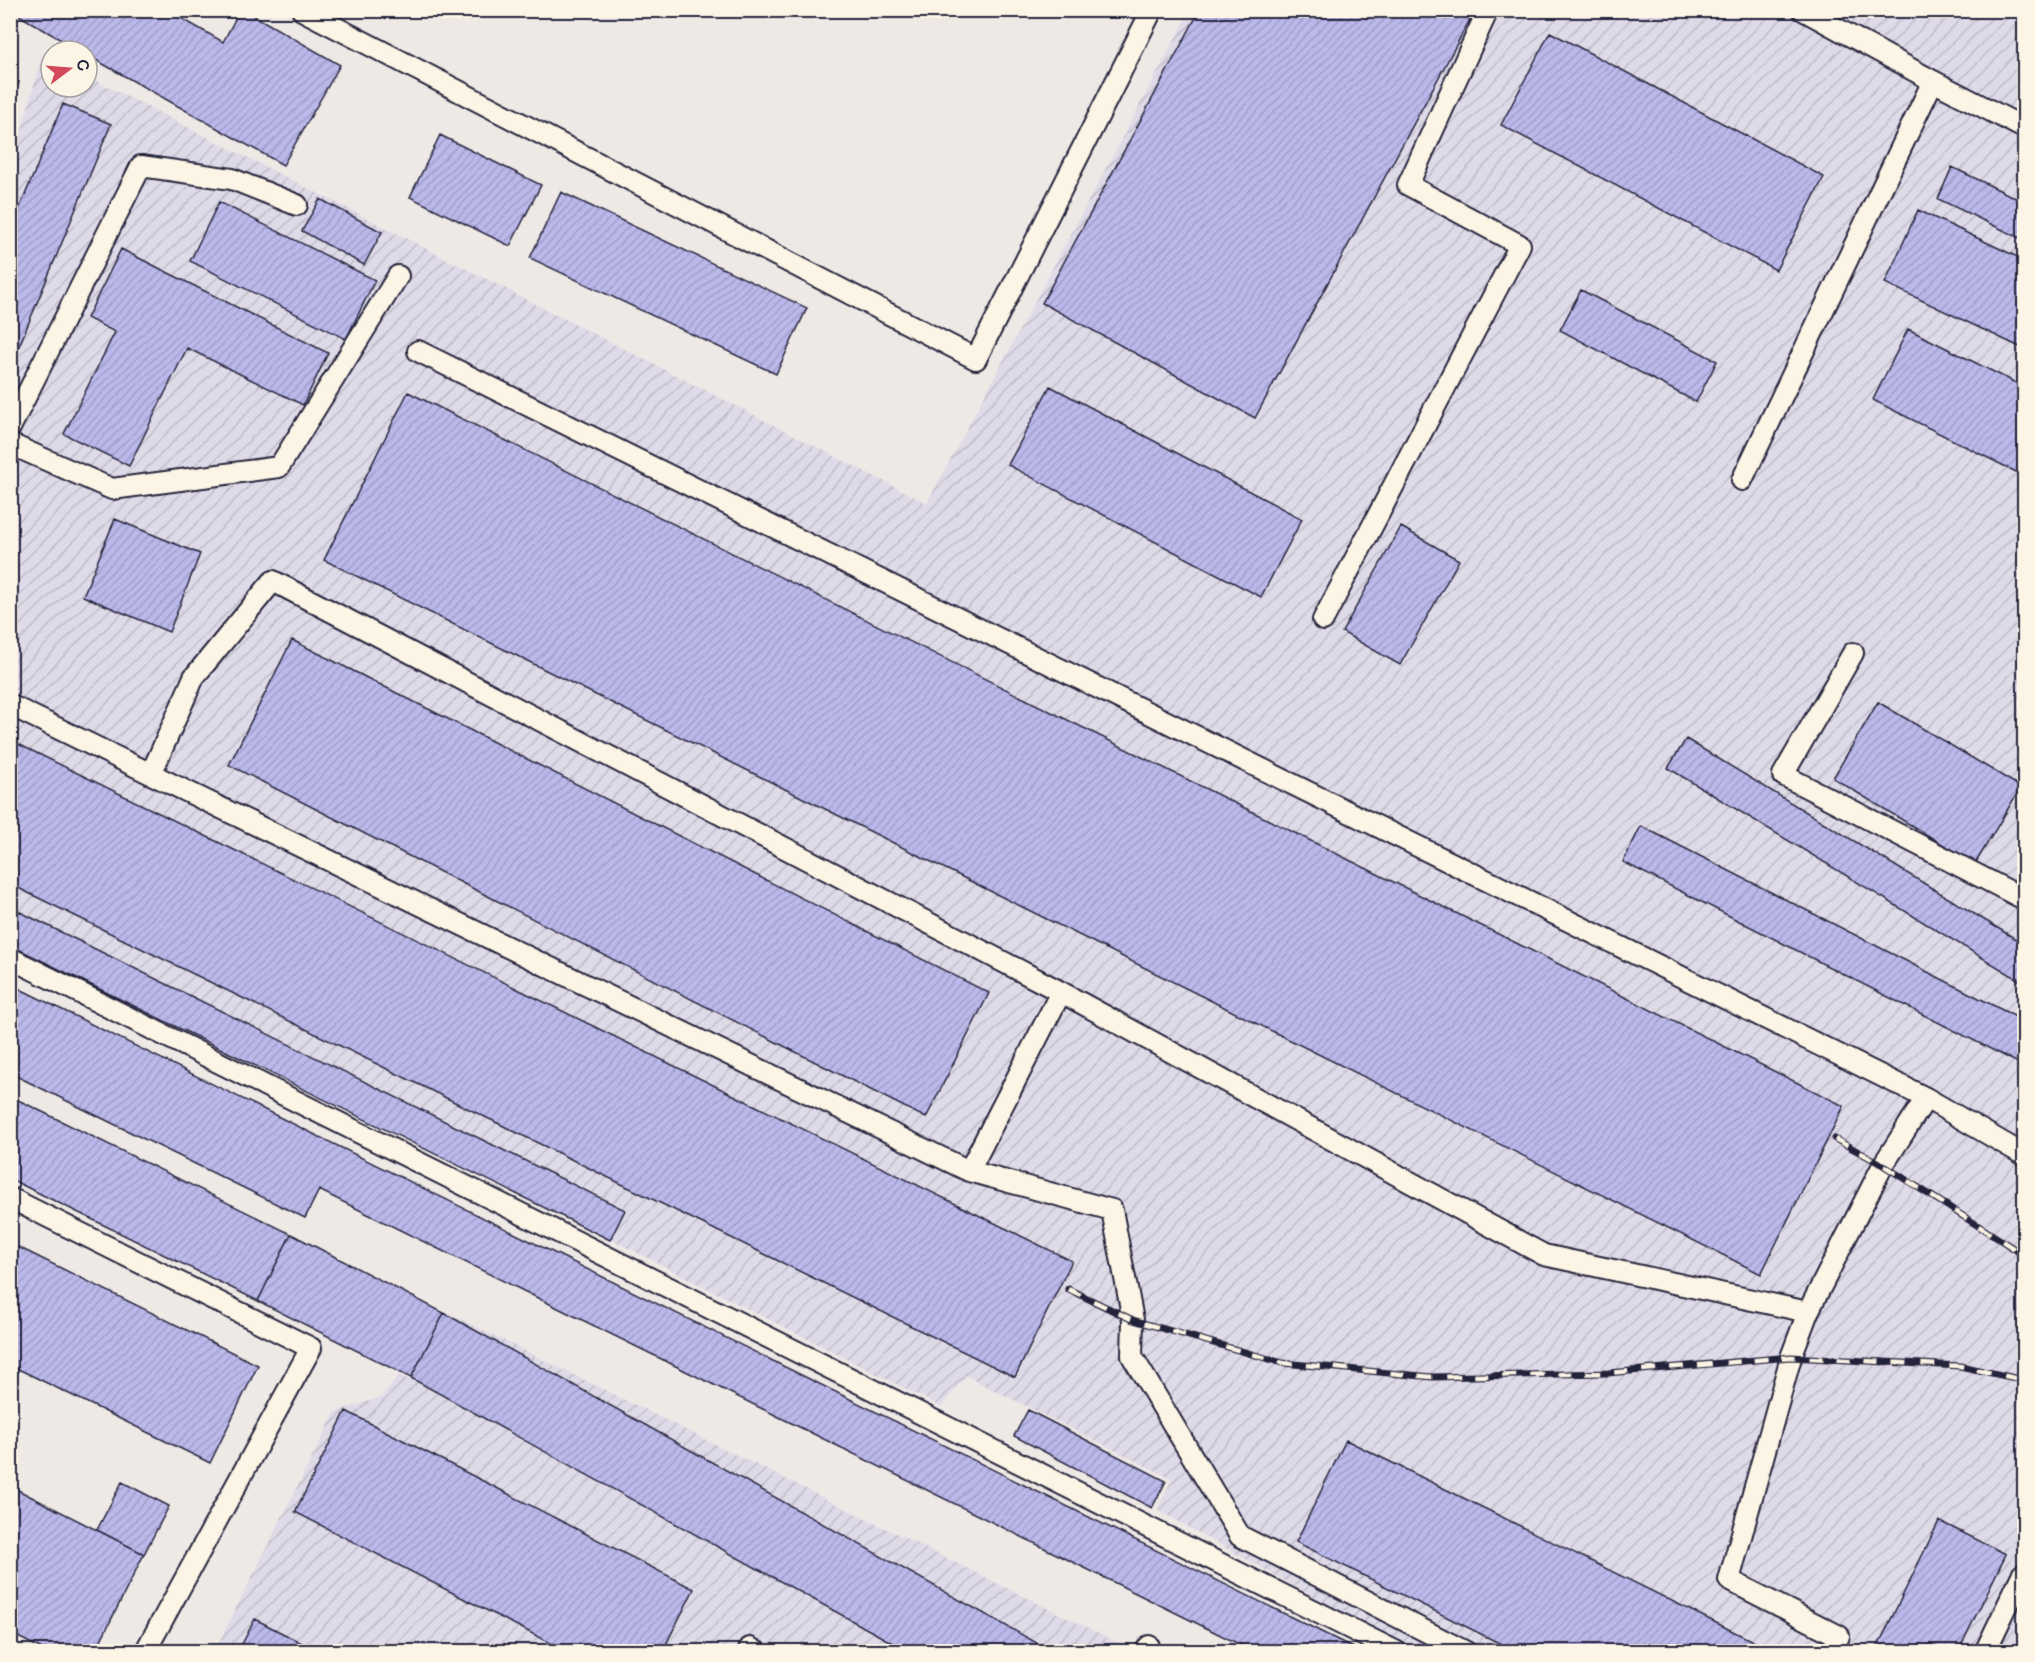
<svg xmlns="http://www.w3.org/2000/svg" width="2035" height="1662" font-family="'Balsamiq Sans',sans-serif">
<style>
.industrial{fill:url(#industrial-furrows)}
.building{fill:url(#building-hatch);stroke:#22223b;stroke-width:1.5}
.lines{fill:none;stroke-linecap:round;stroke-linejoin:round}
.service-casing{stroke:#22223b;stroke-width:24}
.service{stroke:#fcf5e5;stroke-width:20}
.rail-casing{stroke:#22223b;stroke-width:7}
.rail{stroke:#fcf5e5;stroke-width:4.5;stroke-dasharray:14;stroke-linecap:butt}
</style>
<defs>
<pattern id="industrial-furrows" width="10" height="10" patternUnits="userSpaceOnUse" patternTransform="scale(1.5)"><rect width="10" height="10" fill="#dfdae7"/><path d="M-1 1l2-2M0 10L10 0M9 11l2-2" fill="none" stroke="#bfbbc7"/></pattern>
<pattern id="building-hatch" width="6" height="6" patternUnits="userSpaceOnUse" patternTransform="scale(1.5)"><rect width="6" height="6" fill="#bbb8ea"/><path d="M-1 1l2-2M0 6l6-6M5 7l2-2" fill="none" stroke="#a09eca"/></pattern>
</defs>
<rect width="100%" height="100%" fill="#efe9e6"/>
<filter id="ink" filterUnits="userSpaceOnUse"><feTurbulence type="fractalNoise" baseFrequency=".0167" numOctaves="2"/><feDisplacementMap in="SourceGraphic" scale="12" xChannelSelector="R" yChannelSelector="G"/><feConvolveMatrix kernelMatrix="1 2 1 2 8 2 1 2 1" color-interpolation-filters="sRGB"/></filter>
<g filter="url(#ink)">
<path class="industrial" d="M 1190,11 L 2024,11 L 2024,1651 L 1412,1651 L 1157,1510 L 1172,1479 L 966,1376 L 941,1407 L 11,935 L 10,172 L 43,53 L 51,58 L 51,87 L 87,87 L 87,76 L 927,503 Z
M 446,1312 L 1135,1651 L 214,1652 L 335,1412 L 382,1397 L 399,1375 L 410,1380 Z"/>
<path class="building" d="M 10,10 L 167,10 L 223,42 L 240,10 L 244,10 L 340,65 L 283,165 L 87,55 L 87,51 L 80,51 Z
M 1200,10 L 1475,10 L 1255,418 L 1042,303 Z
M 1550,32 L 1824,177 L 1776,270 L 1501,125 Z
M 10,79 L 19,82 L 10,107 Z
M 63,104 L 111,124 L 10,368 L 10,231 Z
M 440,135 L 541,185 L 510,246 L 410,197 Z
M 1952,167 L 2024,202 L 2024,240 L 1938,199 Z
M 561,192 L 807,308 L 776,374 L 530,258 Z
M 320,199 L 382,232 L 364,265 L 302,231 Z
M 219,202 L 375,280 L 346,339 L 190,261 Z
M 1918,210 L 2024,260 L 2024,349 L 1885,283 Z
M 121,249 L 328,353 L 303,405 L 187,348 L 129,466 L 64,434 L 115,332 L 87,318 Z
M 1581,290 L 1717,361 L 1696,402 L 1560,330 Z
M 1908,329 L 2024,387 L 2024,476 L 1873,400 Z
M 1050,386 L 1302,519 L 1261,597 L 1008,465 Z
M 408,392 L 1844,1106 L 1761,1274 L 324,560 Z
M 115,519 L 200,554 L 169,632 L 83,596 Z
M 1401,527 L 1459,560 L 1400,665 L 1342,632 Z
M 292,640 L 989,993 L 926,1118 L 229,765 Z
M 1878,702 L 2021,787 L 1975,864 L 1833,778 Z
M 1686,739 L 2024,944 L 2024,983 L 1668,768 Z
M 10,740 L 1072,1261 L 1015,1377 L 10,884 Z
M 1641,826 L 2024,1021 L 2024,1066 L 1623,862 Z
M 10,907 L 625,1210 L 610,1240 L 10,945 Z
M 10,984 L 1362,1652 L 1255,1652 L 319,1190 L 305,1218 L 10,1073 Z
M 10,1096 L 291,1234 L 258,1301 L 10,1179 Z
M 291,1234 L 444,1313 L 411,1378 L 258,1301 Z
M 10,1243 L 258,1365 L 210,1463 L 10,1365 Z
M 444,1313 L 1053,1652 L 909,1652 L 411,1378 Z
M 1028,1410 L 1166,1481 L 1152,1508 L 1014,1436 Z
M 346,1411 L 694,1589 L 662,1652 L 568,1652 L 295,1512 Z
M 1346,1440 L 1775,1652 L 1517,1652 L 1296,1542 Z
M 122,1482 L 169,1506 L 144,1554 L 97,1530 Z
M 10,1486 L 144,1554 L 95,1652 L 48,1652 L 10,1633 Z
M 1939,1521 L 2006,1554 L 1958,1652 L 1875,1652 Z
M 255,1619 L 319,1652 L 238,1652 Z"/>
<g class="lines">
<g class="service-casing">
<path id="service" d="M 302,10 L 976,359 L 1152,10
M 1803,10 L 1933,81 L 2024,128
M 418,351 L 1926,1098
M 10,428 L 141,166 L 232,179 L 297,205
M 10,444 L 112,489 L 279,467 L 398,276
M 1742,480 L 1933,81
M 1323,620 L 1520,245 L 1408,185 L 1488,10
M 1853,653 L 1783,775 L 2024,899
M 10,705 L 151,774
M 10,958 L 1397,1652
M 1061,992 L 969,1171 L 151,774 L 194,677 L 273,581 L 1061,992 L 1544,1255 L 1808,1312 L 1883,1165 L 1926,1098 L 2024,1155
M 969,1171 L 1112,1210 L 1133,1320 L 1132,1356 L 1240,1536 L 1466,1652
M 10,1198 L 311,1348 L 145,1652
M 1808,1312 L 1791,1357 L 1729,1580 L 1839,1636 L 1832,1652
M 748,1652 L 750,1648 L 757,1652
M 1145,1652 L 1149,1646
M 1985,1652 L 2022,1575 L 2024,1576"/>
</g>
<use href="#service" class="service"/>
<g class="rail-casing">
<path id="rail" d="M 1835,1139 L 1883,1165 L 2024,1255
M 1068,1289 L 1133,1320 L 1283,1363 L 1432,1377 L 1608,1373 L 1791,1357 L 1960,1366 L 2024,1380"/>
</g>
<use href="#rail" class="rail"/>
</g>
</g>
<rect width="2035" height="1662" fill="none" stroke="#fcf5e5" stroke-width="36"/>
<rect x="18" y="18" width="1999" height="1626" fill="none" stroke="#22223b" stroke-width="2" filter="url(#ink)"/>
<g transform="translate(69 69) rotate(74)"><circle r="28" fill="#fcf5e5" stroke="#a5a1a1" stroke-width="1.5"/>
<path d="M0-4.5L10 22L0 15L-10 22Z" fill="#d1495b"/>
<text y="-9" font-size="16" font-weight="bold" text-anchor="middle" fill="#22223b">С</text>
</g>
</svg>
